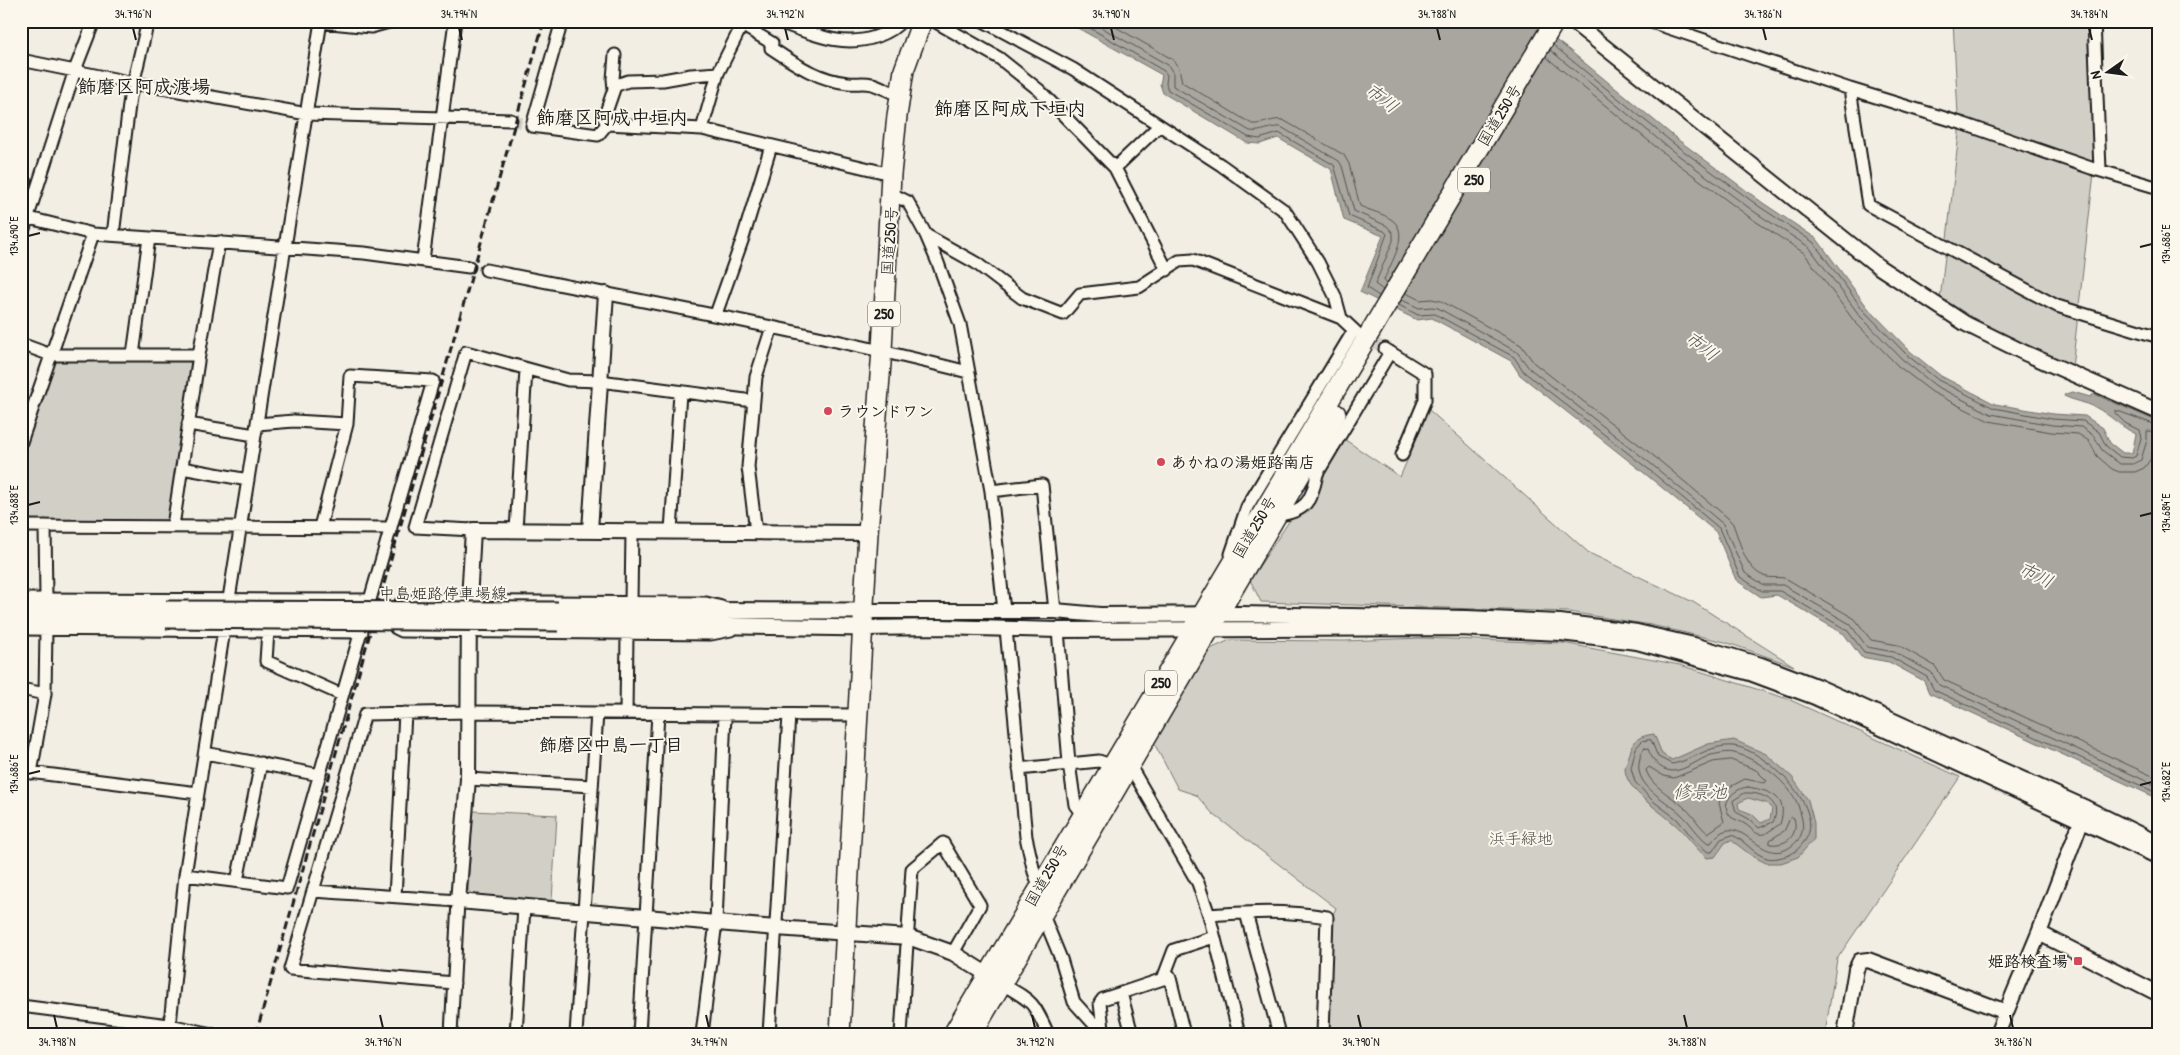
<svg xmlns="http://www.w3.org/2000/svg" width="2180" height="1055" font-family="'Patrick Hand','Klee One',sans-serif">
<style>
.green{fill:#d2cfc6;stroke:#777671}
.water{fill:#a9a6a0;stroke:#716f6b;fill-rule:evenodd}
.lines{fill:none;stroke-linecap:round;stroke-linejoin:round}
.shore{stroke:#545351;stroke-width:1}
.minor-tunnel{stroke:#d2cec6;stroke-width:11;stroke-dasharray:11 5.5;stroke-linecap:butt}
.minor-casing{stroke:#1c1c1c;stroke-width:15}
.tertiary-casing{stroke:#1c1c1c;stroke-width:18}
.secondary-casing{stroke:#1c1c1c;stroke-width:19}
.trunk-casing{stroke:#1c1c1c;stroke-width:22}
.minor{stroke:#fbf7ec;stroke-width:11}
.tertiary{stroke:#fbf7ec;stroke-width:14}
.secondary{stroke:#fbf7ec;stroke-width:15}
.trunk{stroke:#fbf7ec;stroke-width:19}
.rail{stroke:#1c1c1c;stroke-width:3;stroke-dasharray:8 4;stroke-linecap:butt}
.secondary-bridge-casing{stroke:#1c1c1c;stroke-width:19;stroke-linecap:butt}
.secondary-bridge{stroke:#fbf7ec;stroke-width:15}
.ticks{fill:none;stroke:#1c1c1c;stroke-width:2}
.poi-dot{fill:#d1495b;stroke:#fbf7ec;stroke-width:2}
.labels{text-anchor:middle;stroke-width:4;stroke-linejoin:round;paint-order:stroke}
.shield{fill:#fbf7ec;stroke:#5f5e5a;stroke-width:1}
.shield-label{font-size:15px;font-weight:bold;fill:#1c1c1c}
.street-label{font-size:16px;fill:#1c1c1c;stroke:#fbf7ec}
.poi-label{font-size:16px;font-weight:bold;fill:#1c1c1c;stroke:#fbf7ec;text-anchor:start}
.park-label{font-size:16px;fill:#53524f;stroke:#fbf7ec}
.water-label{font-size:18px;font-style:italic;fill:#545351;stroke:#fbf7ec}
.neighbourhood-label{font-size:18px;font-weight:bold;fill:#1c1c1c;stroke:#fbf7ec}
.quarter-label{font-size:19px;font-weight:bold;fill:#1c1c1c;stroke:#fbf7ec}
.neatline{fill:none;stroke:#1c1c1c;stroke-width:2}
.ticks-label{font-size:12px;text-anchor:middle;fill:#1c1c1c}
</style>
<rect width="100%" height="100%" fill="#f2eee4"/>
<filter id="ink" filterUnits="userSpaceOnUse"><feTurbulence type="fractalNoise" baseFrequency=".02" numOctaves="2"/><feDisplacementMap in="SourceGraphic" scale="10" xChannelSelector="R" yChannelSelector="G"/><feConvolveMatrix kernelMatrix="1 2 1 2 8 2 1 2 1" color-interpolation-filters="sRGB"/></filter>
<g filter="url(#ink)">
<path class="green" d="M 1953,21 L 2090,21 L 2096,155 L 2072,368 L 1990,330 L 1940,300 L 1959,133 Z
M 60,360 L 188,360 L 192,365 L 168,521 L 21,523 L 21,456 L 53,363 Z
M 1429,410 L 1589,553 L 1693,602 L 1794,666 L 1725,642 L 1651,625 L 1569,612 L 1261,602 L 1250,580 L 1344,439 L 1400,477 Z
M 1421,638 L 1563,643 L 1680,665 L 1788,699 L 1960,777 L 1837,959 L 1825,1034 L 1328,1034 L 1330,921 L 1336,908 L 1213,814 L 1196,795 L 1178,789 L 1154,743 L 1208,650 L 1230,640 L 1344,641 Z
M 473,811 L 557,815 L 552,901 L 472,895 L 468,890 Z"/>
<path class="water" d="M 1065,21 L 1521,21 L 1535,25 L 1569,50 L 1677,139 L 1763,203 L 1817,239 L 1868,308 L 1911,352 L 1941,376 L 1995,404 L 2053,414 L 2085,416 L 2103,428 L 2110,443 L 2123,453 L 2132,453 L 2136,434 C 2121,427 2110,415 2095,407 C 2085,402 2074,401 2064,396 L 2065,394 L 2073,392 L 2090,397 L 2094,394 L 2159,422 L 2159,799 L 1929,693 L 1924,681 L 1889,662 L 1861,657 L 1844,634 L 1777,595 L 1761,597 L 1736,580 L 1716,532 L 1643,472 L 1520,375 L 1511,361 L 1432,318 L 1417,320 L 1360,292 L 1383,236 L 1344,220 L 1331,169 L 1278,138 L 1260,144 L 1247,143 L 1163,93 L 1160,84 L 1162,75 Z
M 1654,734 L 1662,754 L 1672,760 L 1708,744 L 1734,740 L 1766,754 L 1792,777 L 1808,800 L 1814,823 L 1814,839 L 1798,857 L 1781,863 L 1766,863 L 1752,856 L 1731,840 L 1725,843 L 1715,857 L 1707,858 C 1694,847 1685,832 1672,822 C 1658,809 1625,790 1625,768 C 1626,764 1628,758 1630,753 C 1633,739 1640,736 1654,734 ZM 1748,798 L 1766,803 L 1772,809 L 1770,819 L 1761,823 L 1752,814 L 1739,809 L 1738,803 Z"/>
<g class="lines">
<path class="shore" d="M 1078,21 L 1164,71 L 1167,75 L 1166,84 L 1168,90 L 1248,137 L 1259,139 L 1279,133 L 1334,165 L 1349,216 L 1384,231 L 1387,234 L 1367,288 L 1379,296
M 1090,21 L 1168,65 L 1173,73 L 1173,86 L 1250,131 C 1261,133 1270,126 1281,127 L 1339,161 L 1342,166 L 1354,211 L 1387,226 L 1393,233 L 1393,241 L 1375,284 L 1383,290
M 1105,21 L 1172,59 L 1179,68 L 1182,82 L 1252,124 C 1263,125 1272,118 1283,120 L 1344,155 L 1349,164 L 1360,206 C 1370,211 1383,213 1392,220 C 1411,233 1390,264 1384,280 L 1386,284
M 1553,45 L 1674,144 L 1760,207 L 1813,242 L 1864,311 L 1907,355 L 1938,380 L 1994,408 L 2052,419 L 2083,421 L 2099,432 L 2106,446 L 2120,457 L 2132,458 L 2136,456 L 2141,438 L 2139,430 L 2125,423 L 2115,413 L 2115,410 L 2159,426
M 1550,50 L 1670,149 L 1756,213 L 1809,247 L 1860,316 L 1903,360 L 1936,386 L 1991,414 L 2052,425 L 2081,427 L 2094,436 L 2102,450 L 2120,464 L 2133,464 L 2141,460 L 2147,440 L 2147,431 L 2159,432
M 1546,57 L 1666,155 L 1752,219 L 1804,253 L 1854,321 L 1898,366 L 1932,392 L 1989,421 L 2051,432 L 2078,434 L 2089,441 L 2097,456 L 2112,469 L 2119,472 L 2135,472 L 2144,468 L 2150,460 L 2155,441 L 2159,440
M 1406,293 L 1420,300 L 1432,299 L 1441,301 L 1521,345 L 1534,363 L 1655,457 L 1728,518 L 1733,524 C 1740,542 1745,569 1764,576 C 1771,579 1779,576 1787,579 L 1855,619 L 1871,640 L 1898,645 L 1935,666 L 1944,680 L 2159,779
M 1402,300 L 1419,308 L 1432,307 L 1438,308 L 1517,352 L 1529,368 L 1650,463 L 1723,524 L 1745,573 L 1764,585 L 1783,585 L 1850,624 L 1867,647 L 1894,652 L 1931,672 L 1939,685 L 2159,787
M 1399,305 L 1418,315 L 1435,314 L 1514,357 L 1524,372 L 1647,468 L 1719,528 L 1740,577 L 1762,591 L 1780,591 L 1847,630 L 1864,652 L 1891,657 L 1927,677 L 1934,690 L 2159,794
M 1651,740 L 1658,757 L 1672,764 C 1692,761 1710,744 1733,746 C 1765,749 1831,812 1803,843 C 1799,848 1796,852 1789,855 C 1782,857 1774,860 1767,858 C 1753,854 1745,840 1732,835 L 1721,839 L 1712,852 L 1708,852 L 1696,842 L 1677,819 L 1653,801 L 1635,782 L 1631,768 L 1636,748 L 1642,741 Z
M 1645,748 L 1648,749 C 1652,759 1659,770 1672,771 C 1685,771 1699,759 1711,755 C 1717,754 1728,751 1734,753 C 1757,758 1792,784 1799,808 C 1802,819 1806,830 1798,840 C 1762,880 1741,800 1711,843 L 1708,843 C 1697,835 1691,823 1681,814 C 1664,798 1632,786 1640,758 C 1641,754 1642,751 1645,748 Z
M 1731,760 L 1756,770 L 1767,781 L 1764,783 L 1745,779 L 1726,789 L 1721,796 L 1719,803 L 1724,822 L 1708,833 C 1699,827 1694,816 1686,809 C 1674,797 1651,787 1646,770 L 1649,767 L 1664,776 L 1674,778 L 1713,762 Z
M 1748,787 C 1771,791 1789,797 1780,824 L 1765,834 C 1755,836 1753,829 1745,824 C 1741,821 1735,820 1731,817 C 1718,803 1735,788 1748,787 Z
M 1745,793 C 1763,792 1783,802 1773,822 L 1759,828 L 1749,819 L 1736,812 L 1733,801 Z
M 1791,817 L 1794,818 C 1799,835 1787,846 1770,844 L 1770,840 L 1784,831 Z"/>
<path class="minor-tunnel" d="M 511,120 L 532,126
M 1362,335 L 1385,349"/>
<g class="minor-casing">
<path id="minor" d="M 562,21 L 532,126 L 598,135 L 607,124 L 702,129 L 891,174
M 735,21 L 772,43 L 771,48 C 795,64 818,80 848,83 C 856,84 864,82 872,84 C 878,85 892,93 900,95
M 934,21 L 999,58 L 1039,90 L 1115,168 L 1167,270
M 983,21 L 1073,69 L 1221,165 L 1285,211 L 1318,262 L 1335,296 L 1341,318
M 1648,21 L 1850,89 L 1964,124 L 2091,168 L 2159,188
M 2094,21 L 2100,170
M 321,22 L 371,27 L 393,21
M 779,22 C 813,34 843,49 878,36 C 886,33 896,28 901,21
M 21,60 L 134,83 L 307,114 L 511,120
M 614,86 L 628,81 L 663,80 L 691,75 L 718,73
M 1850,89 L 1868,205 L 2057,306 L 2159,337
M 607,124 L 604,118 L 614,89 L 613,79 L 615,55
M 702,129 L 718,73 L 741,27
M 1115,168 L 1159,126
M 892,194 L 908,202 L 926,235 L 976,263 L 1022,298 L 1063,314 L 1080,294 L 1139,287 L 1179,261 L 1193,260 L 1341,318 L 1356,332
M 21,216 L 93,234 L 364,253 L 469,267
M 113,235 L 130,97 L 148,21
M 926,235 L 938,263 L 960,324 L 991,491 L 1004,611
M 21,238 L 75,70 L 94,21
M 423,260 L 455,21
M 486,270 C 648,302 809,332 968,372
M 716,314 L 743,238 L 771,146
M 21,344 L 51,355 L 199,355
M 1385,349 L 1425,374 L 1425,400 L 1402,455
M 133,355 L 149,238
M 188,424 L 255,435
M 257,424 L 294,421 L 347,424
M 21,442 L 93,234
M 182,468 L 248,480
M 991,491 L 1042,485 L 1055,611
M 1278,515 C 1305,512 1312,501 1317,474 L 1390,352
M 21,526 L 391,528
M 45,526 L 46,598
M 173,526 L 199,355 L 219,242
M 473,530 L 415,527 L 466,352 L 568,380 L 600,381 L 753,401
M 516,530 L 526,370
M 671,531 L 680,393
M 756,532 L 748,467 L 756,377 L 772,327
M 1231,554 L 1247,507 L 1354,330
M 21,599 L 370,600
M 631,603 L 632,531
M 722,607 L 706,603 L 407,601 L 400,604 L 396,628 L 402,631 L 711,634 L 731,630
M 21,629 L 362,632
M 1006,629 L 1026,837 L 1034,872 L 1039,886
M 1058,630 L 1069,763 L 1075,805 L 1082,814
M 268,631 L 266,661 L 342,695
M 21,689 L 45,694
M 626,713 L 627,634
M 205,753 L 320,775
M 1130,766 L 1198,883 L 1209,915 L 1239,1034
M 1019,769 L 1099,761 L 1111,765
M 21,771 L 198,793
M 31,773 L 45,694 L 46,629
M 468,779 L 592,786
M 185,875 L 287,888 L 433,381 L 350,376 L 347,424 L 320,527
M 237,881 L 261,763
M 313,891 L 458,901 L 451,1034
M 395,897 L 405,713
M 1246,913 L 1279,1034
M 1209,915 C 1252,912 1284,910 1327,917 L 1323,1034
M 1040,916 L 1045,920 L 1061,959 L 1074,1002 L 1103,1034
M 1166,972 L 1170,978 L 1184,1034
M 454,983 L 290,969 L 365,714 L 470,712 L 858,715
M 1002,984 C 1033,1002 1033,1001 1048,1034
M 1121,993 L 1132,1034
M 21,1006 L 169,1025 L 212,1034
M 1101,1031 L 1103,1029 L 1100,1003 L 1103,999 L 1163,979 L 1174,950 L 1214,937
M 169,1034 L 185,875 L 321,21
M 516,1034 L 524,907
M 576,1034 L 597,713
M 639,1034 L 658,714
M 702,1034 L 716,922 L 725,715
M 769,1034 L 789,715
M 901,1034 L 912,869 L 943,843 L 980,905 L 953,953"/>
</g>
<g class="tertiary-casing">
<path id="tertiary" d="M 1572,21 L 1879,267 L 1966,324 L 2025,353 L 2159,412
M 590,530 L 606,294
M 868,533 L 473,530 L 469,601 L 468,779 L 458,901 L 776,928 L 908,937 L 953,953 L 996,980
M 865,611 L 1055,611 L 1100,615 L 1242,614 L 1467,618 L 1560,622 L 1637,632 L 1694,645 L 1761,665 L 1816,686 L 2086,808 L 2159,844
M 864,628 L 939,627 L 1058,630 L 1459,628 L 1561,633 L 1637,642 L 1750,673 L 1815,697 L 2159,857
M 2039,933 L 2159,994
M 1845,1034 L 1856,969 L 1860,961 L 1868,960 L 2006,1012
M 1997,1034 L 2039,933 L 2085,811"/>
</g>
<g class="secondary-casing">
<path id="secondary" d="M 21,609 L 166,609
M 558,610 L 865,611
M 21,621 L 166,620
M 558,623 L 864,628"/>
</g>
<g class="trunk-casing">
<path id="trunk" d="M 840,1034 L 868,533 L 882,350 L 891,174 L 897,116 L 904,70 L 922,21
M 953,1034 L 1555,21
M 972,1034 L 1336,414"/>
</g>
<use href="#minor" class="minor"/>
<use href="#tertiary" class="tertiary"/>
<use href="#secondary" class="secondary"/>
<use href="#trunk" class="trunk"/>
<path class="rail" d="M 256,1034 L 544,21"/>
<g class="secondary-bridge-casing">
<path id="secondary-bridge" d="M 166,609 L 558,610
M 166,620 L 558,623"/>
</g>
<use href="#secondary-bridge" class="secondary-bridge"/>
</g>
</g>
<path class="ticks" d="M 133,28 L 136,40M 459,28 L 462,40M 785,28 L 788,40M 1111,28 L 1114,40M 1437,28 L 1440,40M 1763,28 L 1766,40M 2089,28 L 2092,40M 28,236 L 40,233M 2140,247 L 2152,244M 28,505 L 40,502M 2140,516 L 2152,513M 28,774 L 40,771M 2140,785 L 2152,782M 54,1015 L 57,1028M 380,1015 L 383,1028M 706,1015 L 709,1028M 1032,1015 L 1035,1028M 1358,1015 L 1361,1028M 1684,1015 L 1687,1028M 2010,1015 L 2013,1028"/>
<g class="poi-dot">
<circle cx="828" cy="411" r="5"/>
<circle cx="1161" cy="462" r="5"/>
<rect x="2073" y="956" width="10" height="10" rx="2.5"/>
</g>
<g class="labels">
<g class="shield">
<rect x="1458" y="167.5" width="32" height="25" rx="4"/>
<rect x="868" y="301.5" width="32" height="25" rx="4"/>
<rect x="1145" y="670.5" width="32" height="25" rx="4"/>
</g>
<g class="shield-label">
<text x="1474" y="185">250</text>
<text x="884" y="319">250</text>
<text x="1161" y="688">250</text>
</g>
<g class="street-label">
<text transform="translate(1499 115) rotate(-59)" y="6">国道250号</text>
<text transform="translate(889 241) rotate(-86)" y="6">国道250号</text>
<text transform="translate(1254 527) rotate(-59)" y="6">国道250号</text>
<text x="443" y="599">中島姫路停車場線</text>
<text transform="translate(1046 875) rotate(-60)" y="6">国道250号</text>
</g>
<g class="poi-label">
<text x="838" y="417">ラウンドワン</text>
<text x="1171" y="468">あかねの湯姫路南店</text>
<text x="2068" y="967" text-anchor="end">姫路検査場</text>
</g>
<g class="park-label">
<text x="1521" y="844">浜手緑地</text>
</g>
<g class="water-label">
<text transform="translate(1382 98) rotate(38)" y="6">市川</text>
<text transform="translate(1702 346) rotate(38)" y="6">市川</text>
<text transform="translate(2036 575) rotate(26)" y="6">市川</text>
<text x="1700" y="798">修景池</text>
</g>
<g class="neighbourhood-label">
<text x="611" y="751">飾磨区中島一丁目</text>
</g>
<g class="quarter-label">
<text x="144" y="93">飾磨区阿成渡場</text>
<text x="1010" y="115">飾磨区阿成下垣内</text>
<text x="612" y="124">飾磨区阿成中垣内</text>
</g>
</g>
<rect width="2180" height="1055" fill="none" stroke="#fbf7ec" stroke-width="55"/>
<g transform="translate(2108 72) rotate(256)" stroke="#fbf7ec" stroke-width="4" paint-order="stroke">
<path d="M0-4L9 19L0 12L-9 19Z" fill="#1c1c1c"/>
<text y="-8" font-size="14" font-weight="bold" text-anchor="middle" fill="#1c1c1c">N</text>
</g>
<rect x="28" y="28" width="2124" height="1000" class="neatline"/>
<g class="ticks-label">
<text x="133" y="18">34.796°N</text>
<text x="459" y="18">34.794°N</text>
<text x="785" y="18">34.792°N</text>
<text x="1111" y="18">34.790°N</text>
<text x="1437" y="18">34.788°N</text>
<text x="1763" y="18">34.786°N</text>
<text x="2089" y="18">34.784°N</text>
<text transform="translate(14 236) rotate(-90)" y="4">134.690°E</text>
<text transform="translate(2166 244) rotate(-90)" y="4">134.686°E</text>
<text transform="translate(14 505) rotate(-90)" y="4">134.688°E</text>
<text transform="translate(2166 513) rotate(-90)" y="4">134.684°E</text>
<text transform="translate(14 774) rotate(-90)" y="4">134.686°E</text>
<text transform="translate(2166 782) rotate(-90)" y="4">134.682°E</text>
<text x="57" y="1046">34.798°N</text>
<text x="383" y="1046">34.796°N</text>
<text x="709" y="1046">34.794°N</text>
<text x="1035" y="1046">34.792°N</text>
<text x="1361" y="1046">34.790°N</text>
<text x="1687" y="1046">34.788°N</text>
<text x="2013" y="1046">34.786°N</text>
</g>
</svg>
